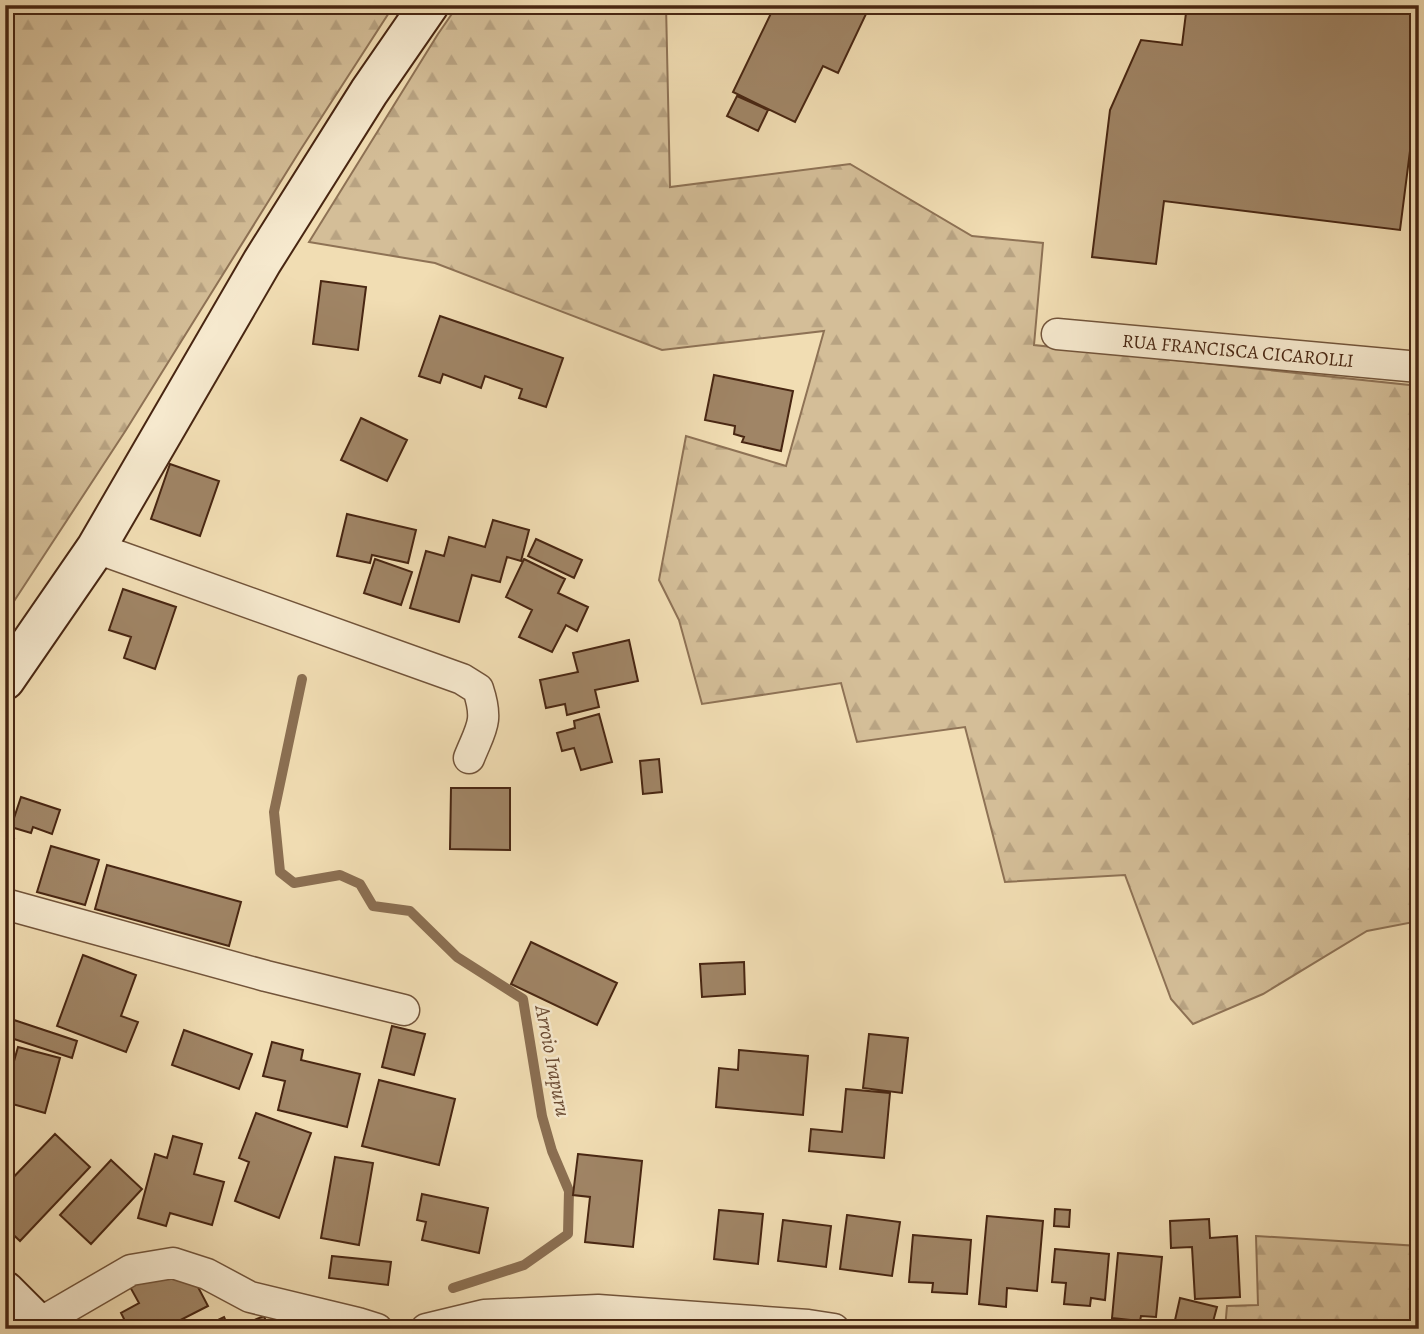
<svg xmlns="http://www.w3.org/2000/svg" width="1424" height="1334" font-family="Alegreya,serif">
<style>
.forest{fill:url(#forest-firs);stroke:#8e7255;stroke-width:2}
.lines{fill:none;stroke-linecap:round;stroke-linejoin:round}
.stream{stroke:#8b6f52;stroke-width:10}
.building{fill:#a08566;stroke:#482612;stroke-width:2}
.street-casing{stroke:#72543a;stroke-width:33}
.secondary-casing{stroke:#482612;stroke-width:42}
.street{stroke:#f6e9ce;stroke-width:30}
.secondary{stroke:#f6e9ce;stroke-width:38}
.labels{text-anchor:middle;stroke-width:5;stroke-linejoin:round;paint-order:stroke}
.street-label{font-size:19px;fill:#482612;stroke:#f6e9ce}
.water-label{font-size:21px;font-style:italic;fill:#6a4a32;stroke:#f6e9ce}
</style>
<defs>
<pattern id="forest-firs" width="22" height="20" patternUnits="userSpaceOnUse" patternTransform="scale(1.75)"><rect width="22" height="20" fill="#d4be98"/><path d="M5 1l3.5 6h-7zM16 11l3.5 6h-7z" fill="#b8a382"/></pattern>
</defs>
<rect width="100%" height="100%" fill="#f1ddb3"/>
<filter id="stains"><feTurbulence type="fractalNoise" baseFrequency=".00286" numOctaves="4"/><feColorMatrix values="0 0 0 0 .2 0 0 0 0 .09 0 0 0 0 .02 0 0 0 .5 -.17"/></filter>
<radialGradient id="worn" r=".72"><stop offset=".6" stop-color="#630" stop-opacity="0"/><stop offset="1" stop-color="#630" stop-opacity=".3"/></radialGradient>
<path class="forest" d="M 5,5 L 394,5 L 301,149 L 126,430 L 5,615 Z
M 458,5 L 666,5 L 670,187 L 850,164 L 972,236 L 1043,243 L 1034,345 L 1419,386 L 1419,921 L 1367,931 L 1263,994 L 1193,1024 L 1171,999 L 1125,875 L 1005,882 L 965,727 L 857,742 L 841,683 L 702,704 L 679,620 L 659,580 L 686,436 L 786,466 L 824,331 L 662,350 L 435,263 L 309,242 L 438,34 Z
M 1256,1236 L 1419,1246 L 1419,1329 L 1225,1329 L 1227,1306 L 1258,1305 Z"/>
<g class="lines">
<path class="stream" d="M 302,679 L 274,812 L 280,872 L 294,883 L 340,875 L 360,884 L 373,906 L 410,911 L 457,957 L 523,999 L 542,1116 L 552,1151 L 569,1191 L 568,1234 L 524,1265 L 453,1288"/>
</g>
<path class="building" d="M 775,5 L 849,5 L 866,14 L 838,73 L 823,66 L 795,122 L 733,92 Z
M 1187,5 L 1419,5 L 1419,80 L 1400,230 L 1164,201 L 1156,264 L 1092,257 L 1110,110 L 1141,40 L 1182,45 Z
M 737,96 L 768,110 L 758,131 L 727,116 Z
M 321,281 L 366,287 L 358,350 L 313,344 Z
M 440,316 L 563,358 L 546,407 L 519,398 L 522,389 L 485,376 L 481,388 L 443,374 L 440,383 L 419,376 Z
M 714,375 L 793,391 L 781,451 L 742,442 L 744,437 L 734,434 L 735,426 L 705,420 Z
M 361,418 L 407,440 L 387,481 L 341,460 Z
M 170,464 L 219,481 L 200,536 L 151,519 Z
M 347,514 L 416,530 L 408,563 L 372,555 L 370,563 L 337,556 Z
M 493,520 L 529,530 L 521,561 L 507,557 L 500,582 L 472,575 L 459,622 L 410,608 L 426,551 L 444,556 L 449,537 L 485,547 Z
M 536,539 L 582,560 L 574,578 L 528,556 Z
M 375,559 L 412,572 L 401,605 L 364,593 Z
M 524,559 L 565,579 L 558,593 L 588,607 L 577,631 L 566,625 L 552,652 L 519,637 L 532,610 L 506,597 Z
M 123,589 L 176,607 L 155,669 L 124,658 L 131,637 L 109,630 Z
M 629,640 L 638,681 L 595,690 L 599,707 L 567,715 L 565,704 L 546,708 L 540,680 L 578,672 L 573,653 Z
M 599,714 L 612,762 L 581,770 L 574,748 L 562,751 L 557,733 L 575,728 L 574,721 Z
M 659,759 L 662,792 L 643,794 L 640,761 Z
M 451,788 L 510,788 L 510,850 L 450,849 Z
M 21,797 L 60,810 L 52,834 L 33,827 L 31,833 L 11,827 Z
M 5,836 L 14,839 L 5,869 Z
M 51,846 L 99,860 L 85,905 L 37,892 Z
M 107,865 L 241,902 L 229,946 L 95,909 Z
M 531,942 L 617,983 L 597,1025 L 511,984 Z
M 83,955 L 136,975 L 121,1016 L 138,1022 L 126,1052 L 57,1026 Z
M 744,962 L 745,994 L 702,997 L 700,964 Z
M 5,1017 L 77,1041 L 72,1058 L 11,1038 L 5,1055 Z
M 392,1026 L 425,1034 L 414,1075 L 382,1067 Z
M 184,1030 L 252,1054 L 239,1089 L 172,1065 Z
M 869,1034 L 908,1038 L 902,1093 L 863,1088 Z
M 272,1042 L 303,1050 L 301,1060 L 360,1074 L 347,1127 L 278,1110 L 285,1081 L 263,1076 Z
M 18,1047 L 60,1058 L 45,1113 L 5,1102 L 5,1093 Z
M 739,1050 L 808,1056 L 803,1115 L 716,1107 L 719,1068 L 738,1070 Z
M 379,1080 L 455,1099 L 439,1165 L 362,1146 Z
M 846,1089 L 890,1093 L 884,1158 L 809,1151 L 811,1129 L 842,1132 Z
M 256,1113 L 311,1133 L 279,1218 L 235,1201 L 249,1162 L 239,1158 Z
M 55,1134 L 90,1167 L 20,1241 L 5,1227 L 5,1186 Z
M 173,1136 L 202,1144 L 194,1174 L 224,1182 L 212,1225 L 170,1213 L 166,1226 L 138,1218 L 155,1154 L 167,1158 Z
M 578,1154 L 642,1161 L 633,1247 L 585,1242 L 590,1197 L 573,1195 Z
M 335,1157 L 373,1163 L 359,1245 L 321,1238 Z
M 111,1160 L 142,1189 L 91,1244 L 60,1215 Z
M 422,1194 L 488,1208 L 479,1253 L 422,1240 L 426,1222 L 417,1220 Z
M 1055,1209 L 1070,1210 L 1069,1227 L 1054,1226 Z
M 719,1210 L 763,1214 L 758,1264 L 714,1259 Z
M 847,1215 L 900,1222 L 892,1276 L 840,1269 Z
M 987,1216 L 1043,1221 L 1037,1291 L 1007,1288 L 1006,1307 L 979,1304 Z
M 1209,1219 L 1210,1238 L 1237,1236 L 1240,1297 L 1195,1299 L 1192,1247 L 1171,1248 L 1170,1221 Z
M 783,1220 L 831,1226 L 826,1267 L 778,1261 Z
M 913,1235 L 971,1240 L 967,1294 L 932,1292 L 933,1283 L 909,1282 Z
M 1055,1249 L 1109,1254 L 1105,1300 L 1091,1298 L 1090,1306 L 1064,1304 L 1066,1283 L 1052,1282 Z
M 1118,1253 L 1162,1257 L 1156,1317 L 1141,1316 L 1140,1321 L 1112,1318 Z
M 332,1256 L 391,1262 L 388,1285 L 329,1278 Z
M 188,1268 L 208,1306 L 163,1329 L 129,1329 L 121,1313 L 139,1303 L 129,1285 L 160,1269 L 165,1279 Z
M 1180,1298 L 1217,1307 L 1211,1329 L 1173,1329 Z
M 264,1316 L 269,1329 L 241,1329 L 240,1326 Z
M 224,1317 L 229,1329 L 199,1329 Z"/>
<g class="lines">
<g class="street-casing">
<path id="street" d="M 1057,334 L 1419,367
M 96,548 L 462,679 L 478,689 C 489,722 481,728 469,758
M 5,904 L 266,976 L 404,1010
M 38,1324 L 131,1270 L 173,1263 L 207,1274 L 250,1297 L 358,1323 L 377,1329
M 426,1329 L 484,1315 L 598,1310 L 808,1325 L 834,1329"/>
</g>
<g class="secondary-casing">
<path id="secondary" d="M 5,680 L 96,548 L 262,262 L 369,92 L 429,5
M 5,1291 L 43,1329"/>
</g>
<use href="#street" class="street"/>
<use href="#secondary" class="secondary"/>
</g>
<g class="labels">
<g class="street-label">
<text transform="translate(1238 350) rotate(5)" y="7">RUA FRANCISCA CICAROLLI</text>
</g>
<g class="water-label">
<text transform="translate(553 1061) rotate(79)" y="7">Arroio Irapuru</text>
</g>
</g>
<rect width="1424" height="1334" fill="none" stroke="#f1ddb3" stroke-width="28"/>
<rect x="7" y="7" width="1410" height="1320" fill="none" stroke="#482612" stroke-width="3.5"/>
<rect x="14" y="14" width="1396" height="1306" fill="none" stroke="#482612" stroke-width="2"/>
<rect width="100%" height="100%" filter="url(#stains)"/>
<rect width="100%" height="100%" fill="url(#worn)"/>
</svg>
